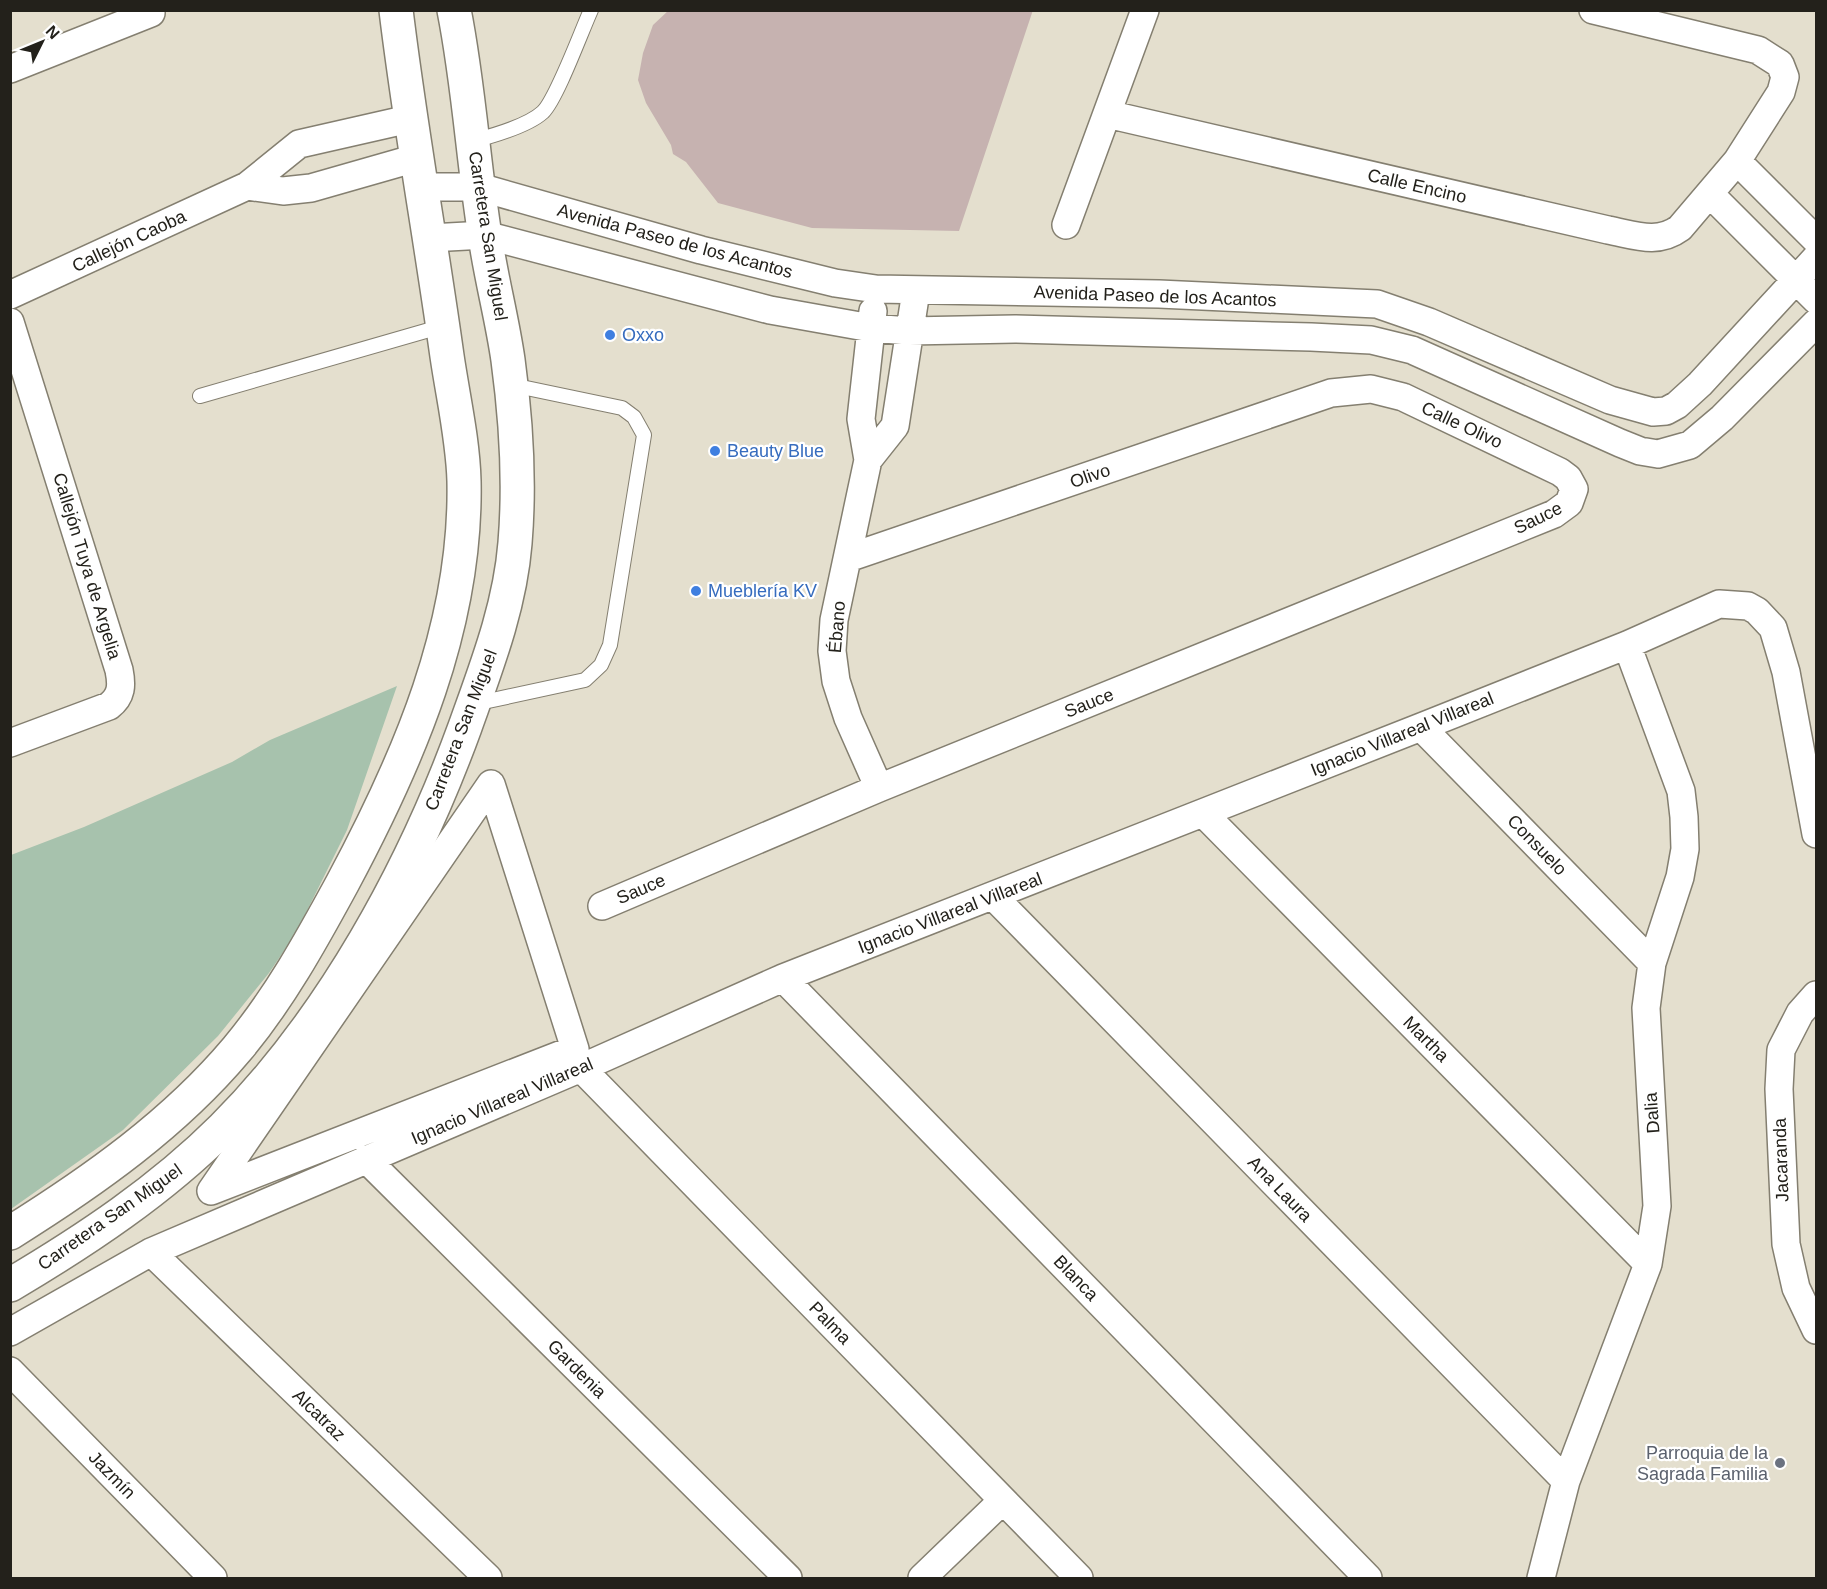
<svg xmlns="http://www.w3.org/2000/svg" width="1827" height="1589" font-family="Arial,sans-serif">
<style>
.green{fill:#a7c2ad}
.building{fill:#c6b2b0}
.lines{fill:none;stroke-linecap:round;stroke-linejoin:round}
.lane-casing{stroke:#847f70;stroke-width:16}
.street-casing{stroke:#847f70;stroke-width:30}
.secondary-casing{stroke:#847f70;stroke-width:36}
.lane{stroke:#fff;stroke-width:14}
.street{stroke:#fff;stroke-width:27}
.secondary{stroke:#fff;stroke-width:33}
.shop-dot{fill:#3f7fe0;stroke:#fff;stroke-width:2}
.worship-dot{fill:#6b7280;stroke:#fff;stroke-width:2}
.labels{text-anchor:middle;stroke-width:4.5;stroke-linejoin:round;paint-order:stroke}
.street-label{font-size:18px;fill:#23211b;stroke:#fff}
.shop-label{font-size:18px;fill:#366cbe;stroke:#fff;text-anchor:start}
.worship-label{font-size:18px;fill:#5b616d;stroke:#fff;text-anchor:end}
</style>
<rect width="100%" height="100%" fill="#e4dfce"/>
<path class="green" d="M 397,686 L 347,830 L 296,933 L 269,973 L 218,1036 L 123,1130 L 11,1209 L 11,855 L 84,827 L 232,762 L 270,740 Z"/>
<path class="building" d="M 669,10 L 1033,10 L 959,231 L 812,228 L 718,203 L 686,162 L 673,154 L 671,145 L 646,103 L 638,80 L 643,53 L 653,25 Z"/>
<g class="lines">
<g class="lane-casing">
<path id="lane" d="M 473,141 C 492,136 529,125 543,112 C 557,98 581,32 591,10
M 200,396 L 443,326
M 474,704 L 585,680 L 601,665 L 610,645 L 644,435 L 634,417 L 622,408 L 512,385"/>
</g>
<g class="street-casing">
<path id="street" d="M 10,69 L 151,13
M 1107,114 L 1608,230 C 1635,235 1657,245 1680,228 L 1737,161 L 1781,92 L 1785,77 L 1780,64 L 1758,50 L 1593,10
M 1737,161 L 1816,240
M 247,186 L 283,191 L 311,188 L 416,158
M 421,187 L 479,187 L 701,250 L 835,283 L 876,289 L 1159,294 L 1377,304 L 1429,322 L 1610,400 L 1653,412 L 1666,411 L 1677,405 L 1700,384 L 1816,258
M 1710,194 L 1816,300
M 1066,225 L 1145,10
M 430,238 L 485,235 L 770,310 L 871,328 L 909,331 L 1015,329 L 1311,337 L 1371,340 L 1412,350 L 1620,443 L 1640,451 L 1658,454 L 1690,445 L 1722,418 L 1816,323
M 10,295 L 247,186 L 299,144 L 409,119
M 873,311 L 861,419 L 868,460 L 834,620 L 832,651 L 836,681 L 848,718 L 879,788
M 10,322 L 119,670 C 122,685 122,696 109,706 L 10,743
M 868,460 L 895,426 L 916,291
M 1421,727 L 1652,963
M 491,784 L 575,1049 L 211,1191 Z
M 1204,814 L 1648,1264
M 994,897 L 1566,1481
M 602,906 L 879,788 L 1554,514 L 1569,503 L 1574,489 L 1568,478 L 1560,472 L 1403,397 L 1371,389 L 1331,393 L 848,558
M 783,978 L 1368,1578
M 1816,995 L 1800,1013 L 1781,1050 L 1779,1089 L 1786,1244 L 1796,1288 L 1816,1330
M 581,1068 L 1079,1578
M 366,1159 L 788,1578
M 151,1252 L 488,1578
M 10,1332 L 151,1252 L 581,1068 L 783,978 L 1421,727 L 1627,645 L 1719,604 L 1748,606 L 1757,611 L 1773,628 L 1786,672 L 1816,834
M 10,1371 L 213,1578
M 922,1578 L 1002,1501
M 1541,1578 L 1566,1481 L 1648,1264 L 1657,1206 L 1646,1008 L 1652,963 L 1680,877 L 1685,849 L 1684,817 L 1681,791 L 1627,645"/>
</g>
<g class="secondary-casing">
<path id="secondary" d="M 10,1233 C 93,1181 174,1124 237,1049 C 279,999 311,941 342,884 C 409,759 467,625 464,481 C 463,440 453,397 447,356 C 431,241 410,126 396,10
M 10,1285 C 86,1240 161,1190 223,1128 C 331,1020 413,870 465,727 C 486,668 510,607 515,543 C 520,483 516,419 508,360 C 502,318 491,278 485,236 C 473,161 469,85 454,10"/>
</g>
<use href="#lane" class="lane"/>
<use href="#street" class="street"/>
<use href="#secondary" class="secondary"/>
</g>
<g class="shop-dot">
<circle cx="610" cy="335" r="6"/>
<circle cx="715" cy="451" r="6"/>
<circle cx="696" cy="591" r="6"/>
</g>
<circle class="worship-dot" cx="1780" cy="1463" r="6"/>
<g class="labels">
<g class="street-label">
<text transform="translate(1417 186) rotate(13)" y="6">Calle Encino</text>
<text transform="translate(488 236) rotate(81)" y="6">Carretera San Miguel</text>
<text transform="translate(129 241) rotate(-25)" y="6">Callejón Caoba</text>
<text transform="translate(675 241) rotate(15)" y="6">Avenida Paseo de los Acantos</text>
<text transform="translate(1155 296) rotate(2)" y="6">Avenida Paseo de los Acantos</text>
<text transform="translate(1462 425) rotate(25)" y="6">Calle Olivo</text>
<text transform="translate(1090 476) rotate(-19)" y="6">Olivo</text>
<text transform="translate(1538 518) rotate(-26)" y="6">Sauce</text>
<text transform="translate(87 566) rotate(73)" y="6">Callejón Tuya de Argelia</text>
<text transform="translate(837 627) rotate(-85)" y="6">Ébano</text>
<text transform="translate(1089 703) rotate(-22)" y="6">Sauce</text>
<text transform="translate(461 730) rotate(-69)" y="6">Carretera San Miguel</text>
<text transform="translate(1402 734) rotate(-22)" y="6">Ignacio Villareal Villareal</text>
<text transform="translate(1537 845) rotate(46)" y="6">Consuelo</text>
<text transform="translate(641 889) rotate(-23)" y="6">Sauce</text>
<text transform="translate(950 913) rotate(-21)" y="6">Ignacio Villareal Villareal</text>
<text transform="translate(1426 1039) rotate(45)" y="6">Martha</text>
<text transform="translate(502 1101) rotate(-23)" y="6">Ignacio Villareal Villareal</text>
<text transform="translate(1652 1113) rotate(-94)" y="6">Dalia</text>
<text transform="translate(1781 1160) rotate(-92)" y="6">Jacaranda</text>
<text transform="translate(1280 1189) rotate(46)" y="6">Ana Laura</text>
<text transform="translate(110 1217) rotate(-35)" y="6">Carretera San Miguel</text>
<text transform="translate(1076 1278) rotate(46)" y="6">Blanca</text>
<text transform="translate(830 1323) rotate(46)" y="6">Palma</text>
<text transform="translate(577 1369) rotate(45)" y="6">Gardenia</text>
<text transform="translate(319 1415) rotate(44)" y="6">Alcatraz</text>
<text transform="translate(112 1475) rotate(46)" y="6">Jazmín</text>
</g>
<g class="shop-label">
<text x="622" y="341">Oxxo</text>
<text x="727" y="457">Beauty Blue</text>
<text x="708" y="597">Mueblería KV</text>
</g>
<g class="worship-label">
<text x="1768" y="1459">Parroquia de la<tspan x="1768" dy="21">Sagrada Familia</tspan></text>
</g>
</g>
<rect width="1827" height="1589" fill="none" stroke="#23211b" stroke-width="24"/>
<g transform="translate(42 42) rotate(47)" stroke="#ffffff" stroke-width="4.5" paint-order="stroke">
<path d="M0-4.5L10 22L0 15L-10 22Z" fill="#23211b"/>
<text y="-9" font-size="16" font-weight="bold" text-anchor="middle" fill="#23211b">N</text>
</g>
</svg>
